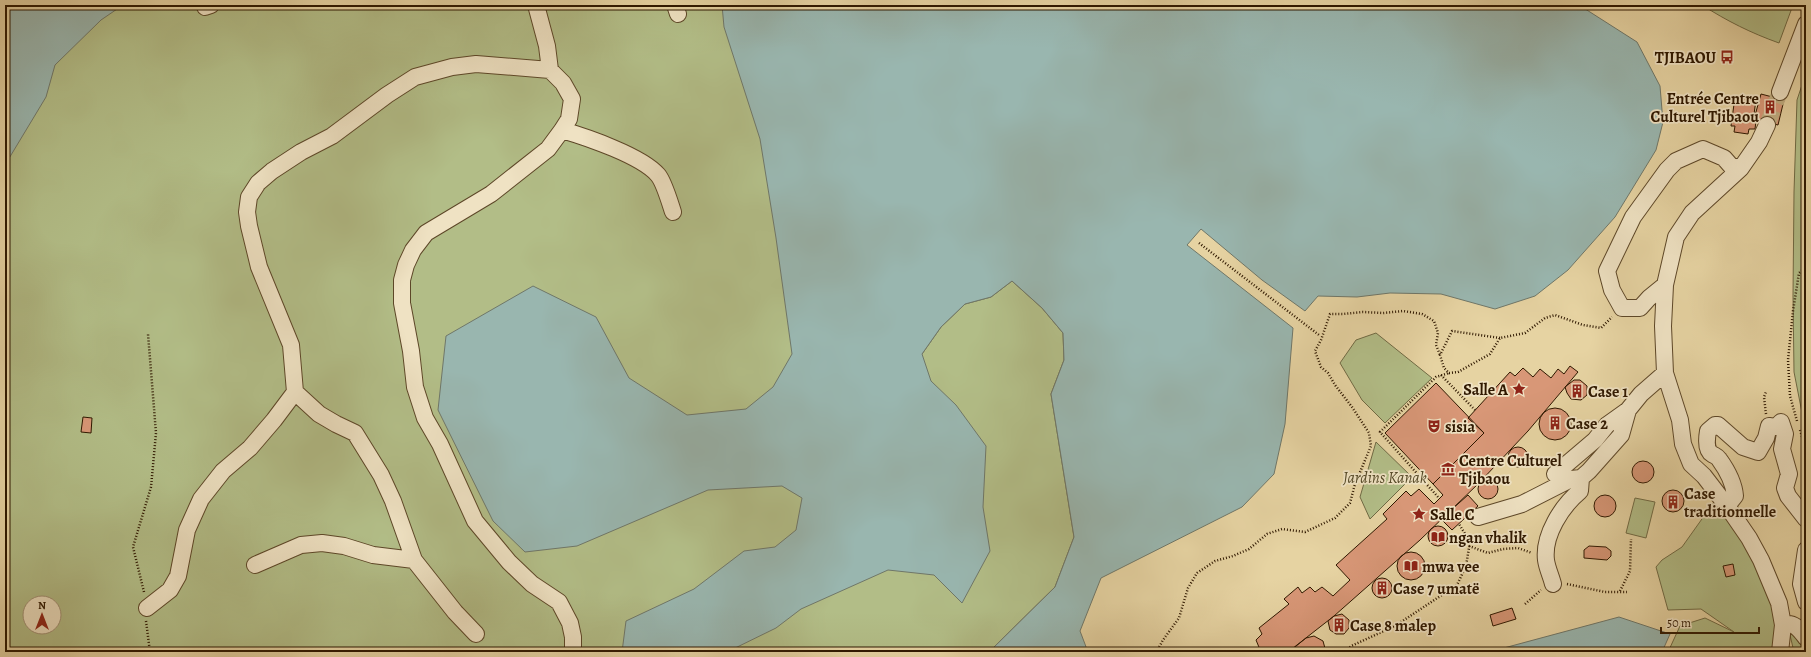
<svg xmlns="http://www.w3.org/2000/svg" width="1811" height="657" font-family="Alegreya,serif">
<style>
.green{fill:#b2bd87;stroke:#706a44;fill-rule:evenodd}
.water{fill:#99b6af;stroke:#6f7769}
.building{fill:#d89777;stroke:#2f1800}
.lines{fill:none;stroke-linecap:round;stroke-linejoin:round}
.minor-tunnel{stroke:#c1ae82;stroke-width:16;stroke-dasharray:16 8;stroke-linecap:butt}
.minor-casing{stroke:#5d4728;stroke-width:18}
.path{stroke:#2f1800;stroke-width:2.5;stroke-dasharray:1 2;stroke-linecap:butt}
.minor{stroke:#efe2c3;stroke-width:16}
.labels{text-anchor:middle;stroke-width:3.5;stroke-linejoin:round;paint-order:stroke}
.poi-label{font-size:16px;font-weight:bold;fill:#2f1800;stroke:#efe2c3;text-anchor:start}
.park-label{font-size:16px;font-style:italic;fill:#564a28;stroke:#efe2c3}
</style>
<rect width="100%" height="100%" fill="#e6d3a2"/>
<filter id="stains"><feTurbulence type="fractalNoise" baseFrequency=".005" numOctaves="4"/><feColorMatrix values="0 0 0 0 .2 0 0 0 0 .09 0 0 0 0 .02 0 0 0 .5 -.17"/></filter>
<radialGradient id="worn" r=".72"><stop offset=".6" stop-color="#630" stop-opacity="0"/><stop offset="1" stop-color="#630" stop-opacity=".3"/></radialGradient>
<path class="green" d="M 74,5 L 747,5 L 922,354 L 941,327 L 965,304 L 991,297 L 1012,281 L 1042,308 L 1063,333 L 1064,360 L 1051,394 L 1074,537 L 1055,587 L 989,652 L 5,652 L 5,74 ZM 30,603 L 54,603 L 54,627 L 30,627 Z
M 1702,5 L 1793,5 L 1779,43 C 1751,33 1727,21 1702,5 Z
M 1806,73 L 1806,433 L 1794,372 L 1793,296 L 1794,192 L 1797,100 Z
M 1376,333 L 1432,378 L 1385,423 L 1362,400 L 1340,363 L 1356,340 Z
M 1376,442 L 1412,477 L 1370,519 L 1360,497 Z
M 1635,498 L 1655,502 L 1646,538 L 1626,533 Z
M 1714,502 L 1744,541 L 1762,578 L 1772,604 L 1777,626 L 1773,652 L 1668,652 L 1680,626 L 1705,618 L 1734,632 L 1701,609 L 1668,610 L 1656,567 L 1662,560 L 1682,547 Z
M 1795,633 L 1806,647 L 1806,652 L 1794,652 L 1790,635 Z"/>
<path class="water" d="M 5,5 L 123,5 L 101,20 L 55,65 L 46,97 L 5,165 Z
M 722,5 L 1579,5 L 1637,42 L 1660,86 L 1663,122 L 1656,150 L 1615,217 L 1568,270 L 1535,296 L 1495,309 L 1441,294 L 1390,293 L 1357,297 L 1318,296 L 1305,311 L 1262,280 L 1201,229 L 1187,245 L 1293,328 L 1285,424 L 1274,474 L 1242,507 L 1101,578 L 1080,631 L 1088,652 L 989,652 L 1055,587 L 1074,537 L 1051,394 L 1064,360 L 1063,333 L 1042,308 L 1012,281 L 991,297 L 965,304 L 941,327 L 922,354 L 931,381 L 956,405 L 986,446 L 983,507 L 990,551 L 962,603 L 934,575 L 888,570 L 801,609 L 776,628 L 727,652 L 622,652 L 626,621 L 694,589 L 744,551 L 775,547 L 796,530 L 802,498 L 782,486 L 708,490 L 577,546 L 525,552 L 493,521 L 438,410 L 446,336 L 533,286 L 596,317 L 629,378 L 687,415 L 746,409 L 773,387 L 792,354 L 776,238 L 760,139 L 724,27 Z
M 1619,617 L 1670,634 L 1662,652 L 1489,652 Z"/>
<path class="building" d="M 1761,94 L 1784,100 L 1778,125 L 1754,119 Z
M 1735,97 L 1756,100 L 1753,121 L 1756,121 L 1755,129 L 1749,129 L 1748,134 L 1734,132 L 1735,126 L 1731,126 Z
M 1570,366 L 1578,372 L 1528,431 L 1479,483 L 1420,540 L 1334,616 L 1288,652 L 1261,652 L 1256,640 L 1262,634 L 1259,628 L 1289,604 L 1284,599 L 1298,587 L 1302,593 L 1310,587 L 1315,592 L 1322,587 L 1333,596 L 1350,580 L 1336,565 L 1387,519 L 1383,514 L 1406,491 L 1411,496 L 1419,489 L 1434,504 L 1443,495 L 1433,484 L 1484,433 L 1468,418 L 1510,372 L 1515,376 L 1523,368 L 1533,377 L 1540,369 L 1551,378 L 1558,369 L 1564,374 Z
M 1574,380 L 1580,380 L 1587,386 L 1587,395 L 1581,400 L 1571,399 L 1567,393 L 1565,387 Z
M 1436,383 L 1484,433 L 1433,484 L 1385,433 Z
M1539 424a16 16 0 1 1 32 0a16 16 0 1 1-32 0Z
M 83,417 L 92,418 L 91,433 L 81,432 Z
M1508 457a10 10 0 1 1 20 0a10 10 0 1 1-20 0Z
M1632 472a11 11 0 1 1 22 0a11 11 0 1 1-22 0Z
M1478 489a10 10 0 1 1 20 0a10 10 0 1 1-20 0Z
M1662 501a11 11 0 1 1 22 0a11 11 0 1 1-22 0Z
M 1468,495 L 1478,506 L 1452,530 L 1441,519 Z
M1594 506a11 11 0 1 1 22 0a11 11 0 1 1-22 0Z
M1428 536a10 10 0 1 1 20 0a10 10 0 1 1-20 0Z
M 1589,546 L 1606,547 L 1611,551 L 1611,556 L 1607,560 L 1584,558 L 1584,550 Z
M1397 566a14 14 0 1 1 28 0a14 14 0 1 1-28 0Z
M 1733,564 L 1735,575 L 1726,577 L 1723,566 Z
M1372 588a10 10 0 1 1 20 0a10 10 0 1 1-20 0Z
M 1512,608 L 1516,619 L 1493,626 L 1490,615 Z
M 1342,614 L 1349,620 L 1349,628 L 1344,634 L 1336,634 L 1330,630 L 1328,621 L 1334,616 Z
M 1314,636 L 1323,641 L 1326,652 L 1297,652 L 1295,647 L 1306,638 Z"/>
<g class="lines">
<path class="minor-tunnel" d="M 1767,125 L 1780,92"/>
<g class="minor-casing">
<path id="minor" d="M 536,5 L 547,46 L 550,70
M 675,5 L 678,14
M 205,7 L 211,5
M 1780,92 L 1806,24
M 1767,125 L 1759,142 L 1741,168 L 1692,213 L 1676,237 L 1665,285 L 1663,326 L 1665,373 L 1680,420 L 1683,444 L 1691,464 L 1704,476 L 1727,506 L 1749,538 L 1761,560 L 1779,603 L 1783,625 L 1780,652
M 562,130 C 586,137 642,156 658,175 C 664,182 670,203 673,212
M 1665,285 L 1649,298 L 1640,308 L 1622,308 L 1612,290 L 1607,271 L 1633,217 L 1667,170 L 1676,161 L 1703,149 L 1724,158 L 1731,166 L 1741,168
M 295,392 L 319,414 L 336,424 L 355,433 L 381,475 L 393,501 L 414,560 L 455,612 L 476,634
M 1555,474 L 1595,440 L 1607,425 L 1628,410
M 1727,506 L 1735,496 C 1734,483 1727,470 1719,459 C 1717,456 1715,456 1712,454 C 1705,450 1707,437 1708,431 L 1715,425 L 1718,425 L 1743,447 L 1758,452 L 1766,438 L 1769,426 L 1776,427 L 1781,422 L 1785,434 L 1782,449 L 1789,474 L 1785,488 L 1788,496 L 1806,519
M 1478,517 L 1522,504 L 1571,479 L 1581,478 L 1589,471 L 1621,435 L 1628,410 L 1641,394 L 1665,373
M 1806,550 L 1801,584 L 1806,602
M 255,565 L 301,545 L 322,543 L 344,546 L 373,555 L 414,560
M 1553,584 C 1551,576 1547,568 1546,560 C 1543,535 1562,506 1580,491 L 1581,478
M 147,608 L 170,590 L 178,576 L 187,530 L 201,499 L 223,471 L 250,448 L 274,420 L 295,392 L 291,345 L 259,267 L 249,226 L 247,212 L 249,197 L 258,183 L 272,171 L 301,152 L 332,136 L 387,95 L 415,77 L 452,67 L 476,64 L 550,70 L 563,83 L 572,99 L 569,119 L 562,130 L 548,149 L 491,194 L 426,233 L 413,250 L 406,265 L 402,280 L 402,303 L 411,351 L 415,387 L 425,418 L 440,444 L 475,521 L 509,562 L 532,584 L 559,602 L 570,623 L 573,637 L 573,652
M 1783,625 C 1794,621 1800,630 1806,638"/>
</g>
<path class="path" d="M 1199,243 L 1319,335
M 1500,338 L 1452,331 L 1440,355 L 1444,368 L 1449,373 L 1458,372 L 1490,354 L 1500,338 L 1525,333 L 1545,318 L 1555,315 L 1583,325 L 1601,328 L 1612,317
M 1441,375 L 1475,410
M 1766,414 L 1764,397 L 1766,392
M 1797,421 L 1790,396 L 1788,360 L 1793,311 L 1799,273 L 1806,267
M 1800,430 L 1806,450
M 1438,497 L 1380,432 L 1436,377 L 1449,373
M 1469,546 L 1488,553 L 1503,549 L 1518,548 L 1532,553
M 1567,584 L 1605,592 L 1627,592
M 1620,591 L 1630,571 L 1631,539
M 144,592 L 133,547 L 151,487 L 156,433 L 148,334
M 1525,604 L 1541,590
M 146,621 L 150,652
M 1152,652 L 1158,649 L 1163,640 L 1179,618 L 1188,588 L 1197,573 L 1215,561 L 1233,556 L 1249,549 L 1267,534 L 1282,529 L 1305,532 L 1335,518 L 1350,503 L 1355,484 L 1371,446 L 1369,433 L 1352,407 L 1335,385 L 1328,373 L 1321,367 L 1315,351 L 1321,340 L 1330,314 L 1343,314 L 1363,312 L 1383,313 L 1403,311 L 1422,314 L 1434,321 L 1438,333 L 1436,345 L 1440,355
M 1346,652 L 1351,646 L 1395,626 L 1457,585 L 1466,566 L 1470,542 L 1459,524"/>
<use href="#minor" class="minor"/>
</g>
<defs>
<g id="bus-bare" transform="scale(1.08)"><path d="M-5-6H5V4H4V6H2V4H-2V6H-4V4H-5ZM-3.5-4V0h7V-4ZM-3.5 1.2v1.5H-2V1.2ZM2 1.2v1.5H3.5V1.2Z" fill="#8f2418" stroke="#efe2c3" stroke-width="2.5" paint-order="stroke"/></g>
<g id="building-bare" transform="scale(1.08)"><path d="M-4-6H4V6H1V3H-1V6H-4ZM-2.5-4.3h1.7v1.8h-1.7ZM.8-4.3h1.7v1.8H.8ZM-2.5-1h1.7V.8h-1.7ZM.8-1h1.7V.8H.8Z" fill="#8f2418" stroke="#efe2c3" stroke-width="2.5" paint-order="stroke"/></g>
<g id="sight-bare" transform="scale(1.08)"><path d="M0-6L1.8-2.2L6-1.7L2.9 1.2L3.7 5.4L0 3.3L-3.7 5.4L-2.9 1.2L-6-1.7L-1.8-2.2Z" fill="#8f2418" stroke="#efe2c3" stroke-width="2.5" paint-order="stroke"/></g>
<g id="theatre-bare" transform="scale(1.08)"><path d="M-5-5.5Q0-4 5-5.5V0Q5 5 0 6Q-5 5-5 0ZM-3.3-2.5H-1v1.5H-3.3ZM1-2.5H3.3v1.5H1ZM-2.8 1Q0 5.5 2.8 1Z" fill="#8f2418" stroke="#efe2c3" stroke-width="2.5" paint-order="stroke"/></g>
<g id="museum-bare" transform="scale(1.08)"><path d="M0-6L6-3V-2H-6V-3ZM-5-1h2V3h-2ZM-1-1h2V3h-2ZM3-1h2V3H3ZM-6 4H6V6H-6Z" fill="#8f2418" stroke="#efe2c3" stroke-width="2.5" paint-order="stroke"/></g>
<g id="library-bare" transform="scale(1.08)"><path d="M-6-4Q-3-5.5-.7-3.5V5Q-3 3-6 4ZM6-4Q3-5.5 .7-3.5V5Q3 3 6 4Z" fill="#8f2418" stroke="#efe2c3" stroke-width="2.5" paint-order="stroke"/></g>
</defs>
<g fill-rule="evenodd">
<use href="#bus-bare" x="1727" y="57"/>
<use href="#building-bare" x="1770" y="107"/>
<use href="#sight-bare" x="1519" y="389"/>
<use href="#building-bare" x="1577" y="391"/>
<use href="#building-bare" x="1555" y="423"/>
<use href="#theatre-bare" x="1434" y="426"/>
<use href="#museum-bare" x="1448" y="469"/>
<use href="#building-bare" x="1673" y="502"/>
<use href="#sight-bare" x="1419" y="514"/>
<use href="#library-bare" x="1438" y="537"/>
<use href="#library-bare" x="1411" y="566"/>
<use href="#building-bare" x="1382" y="588"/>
<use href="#building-bare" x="1339" y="625"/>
</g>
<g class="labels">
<g class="poi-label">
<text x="1716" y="63" text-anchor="end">TJIBAOU</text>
<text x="1759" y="104" text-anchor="end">Entrée Centre<tspan x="1759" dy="18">Culturel Tjibaou</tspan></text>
<text x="1508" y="395" text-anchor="end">Salle A</text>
<text x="1588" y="397">Case 1</text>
<text x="1566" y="429">Case 2</text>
<text x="1445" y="432">sisia</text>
<text x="1459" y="466">Centre Culturel<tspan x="1459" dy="18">Tjibaou</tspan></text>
<text x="1684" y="499">Case<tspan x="1684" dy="18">traditionnelle</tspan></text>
<text x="1430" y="520">Salle C</text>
<text x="1449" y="543">ngan vhalik</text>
<text x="1422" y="572">mwa vee</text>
<text x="1393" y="594">Case 7 umatë</text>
<text x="1350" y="631">Case 8 malep</text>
</g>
<g class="park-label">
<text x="1385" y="483">Jardins Kanak</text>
</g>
</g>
<rect width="1811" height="657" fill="none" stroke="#e6d3a2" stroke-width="20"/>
<rect x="6" y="6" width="1799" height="645" fill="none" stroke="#2f1800" stroke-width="2"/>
<rect x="10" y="10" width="1791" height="637" fill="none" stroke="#2f1800"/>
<g transform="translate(42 615)"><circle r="19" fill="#efe2c3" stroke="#a29175"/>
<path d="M0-3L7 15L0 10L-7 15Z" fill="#8f2418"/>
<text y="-6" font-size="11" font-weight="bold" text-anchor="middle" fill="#2f1800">N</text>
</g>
<path d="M1661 627v6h98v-6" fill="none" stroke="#2f1800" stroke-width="2"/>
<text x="1667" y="627" font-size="12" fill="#2f1800" stroke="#efe2c3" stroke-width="3" paint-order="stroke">50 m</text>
<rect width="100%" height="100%" filter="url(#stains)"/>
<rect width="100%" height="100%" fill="url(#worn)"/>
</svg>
